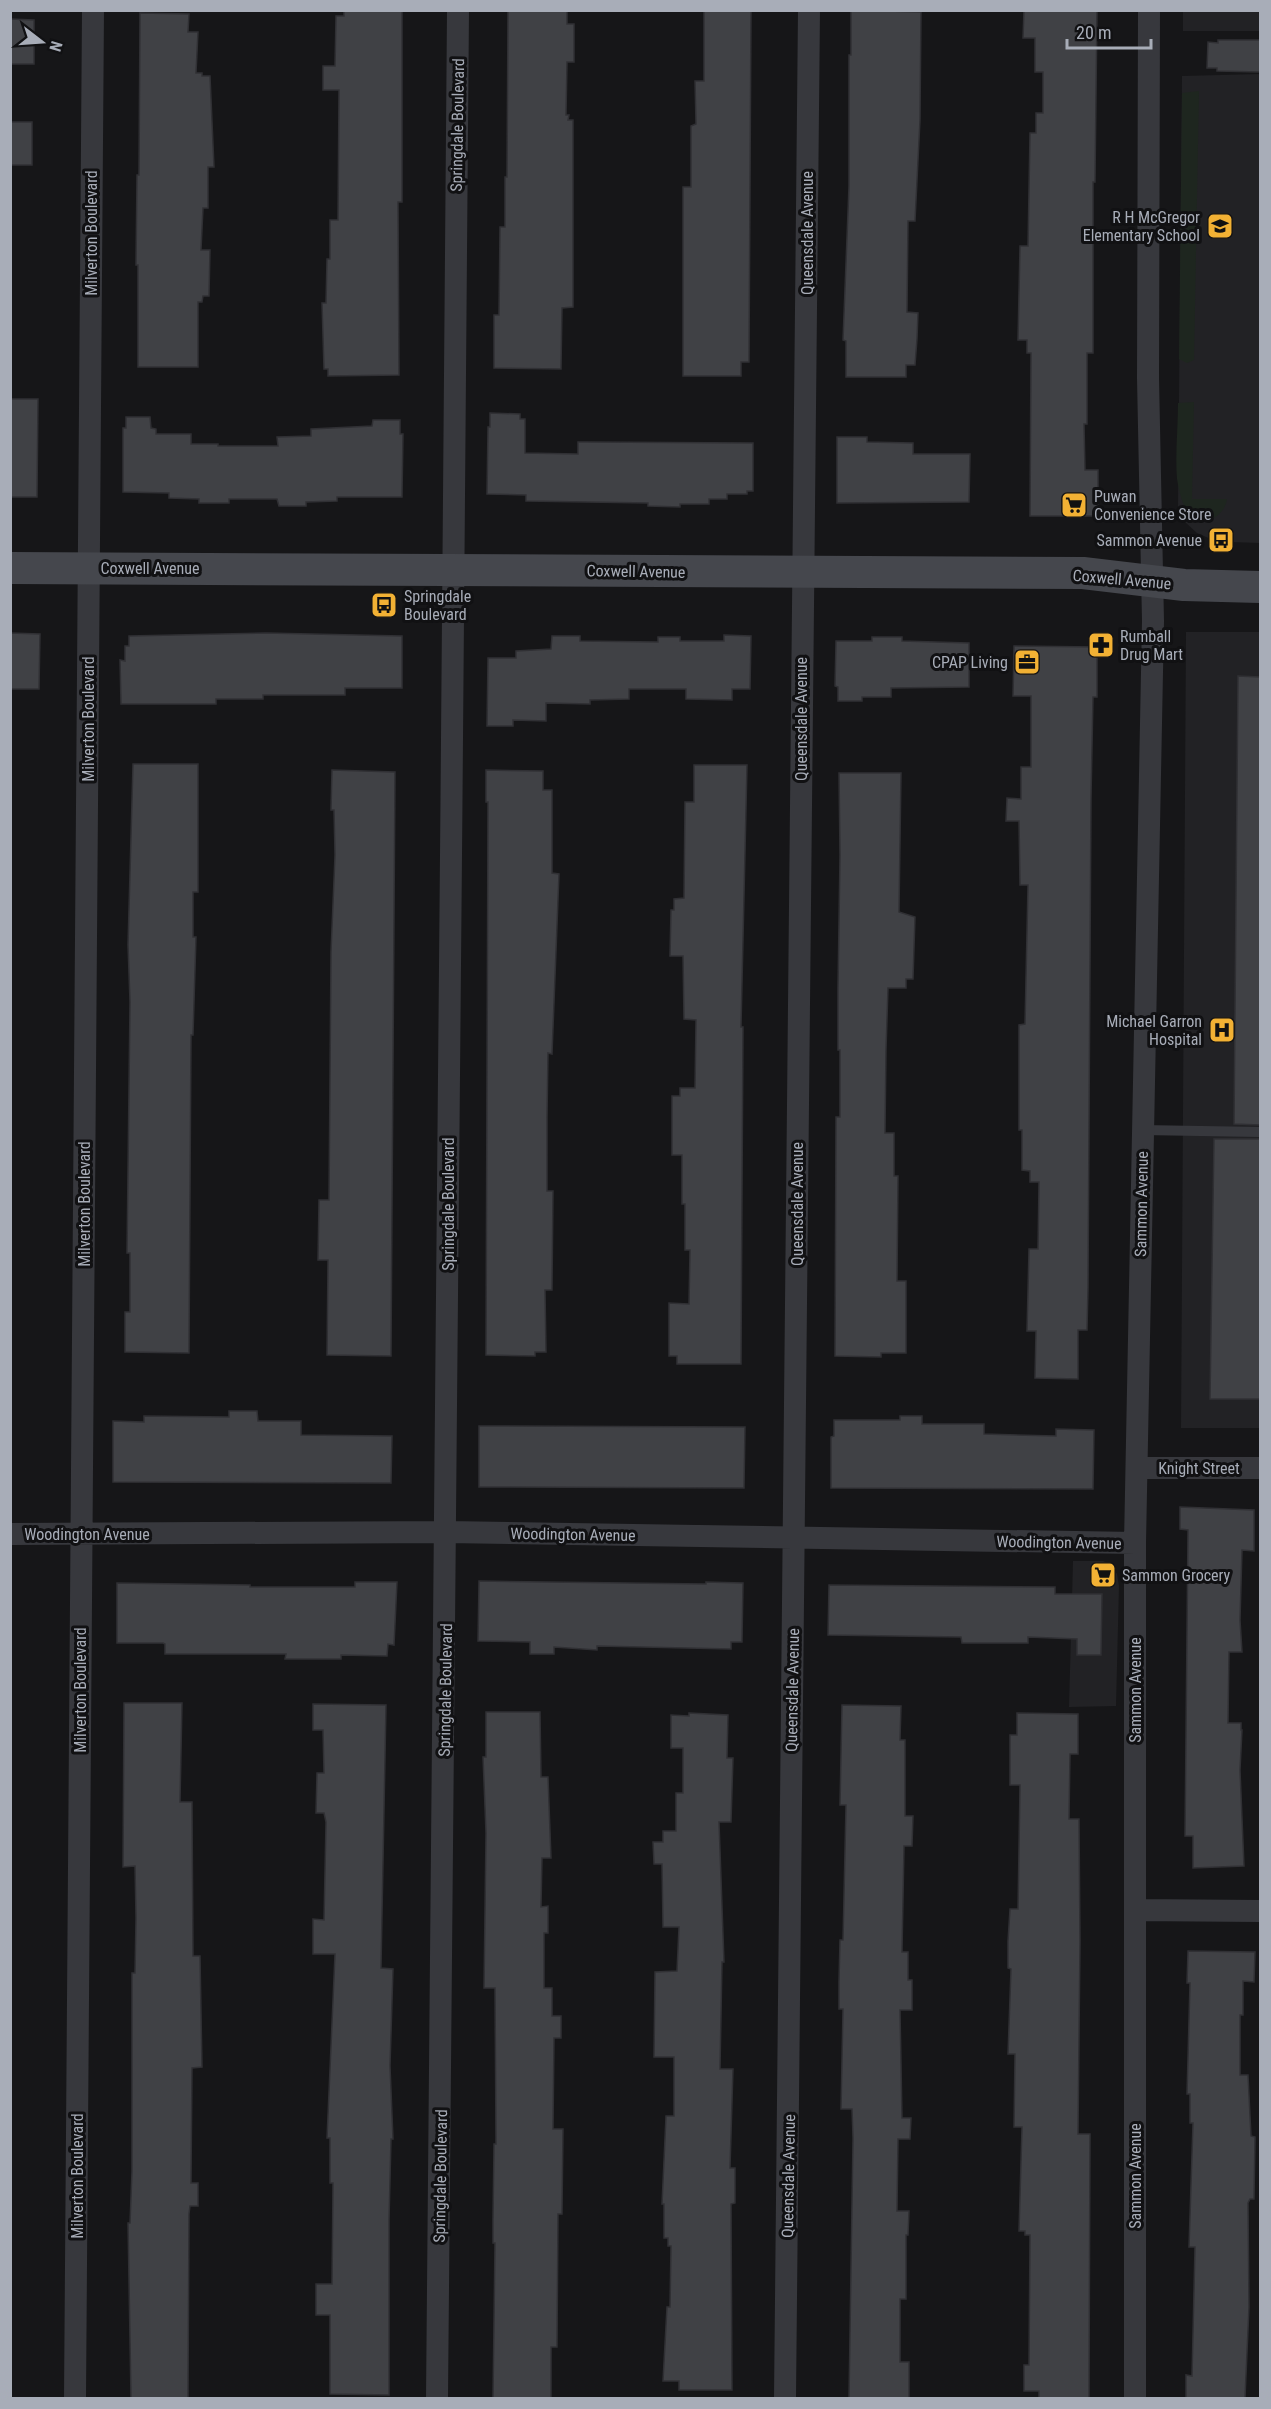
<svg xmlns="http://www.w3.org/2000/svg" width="1271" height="2409" font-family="'Roboto Condensed',sans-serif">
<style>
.built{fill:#222225}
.green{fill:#1e261f}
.building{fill:#404145;stroke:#303034;stroke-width:1.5}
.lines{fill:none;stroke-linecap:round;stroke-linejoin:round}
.lane{stroke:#37383d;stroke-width:10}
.street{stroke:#37383d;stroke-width:22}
.secondary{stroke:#45474d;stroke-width:32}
.labels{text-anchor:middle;stroke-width:6;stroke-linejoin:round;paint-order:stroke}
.street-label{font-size:16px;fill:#a8adb8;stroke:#111113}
.poi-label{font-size:16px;fill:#a8adb8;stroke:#111113;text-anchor:end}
</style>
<rect width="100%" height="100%" fill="#161618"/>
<path class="built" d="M 1183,11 L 1260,11 L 1260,31 L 1183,31 Z
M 1260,74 L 1260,543 L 1230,542 L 1213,540 L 1197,533 L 1185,522 L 1178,508 L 1182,76 Z
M 1186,632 L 1260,632 L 1260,1428 L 1181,1428 Z
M 1073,1561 L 1103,1561 L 1111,1565 L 1117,1574 L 1119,1586 L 1116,1706 L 1069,1707 Z"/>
<path class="green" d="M 1199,91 L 1194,360 L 1187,363 L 1179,359 L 1182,93 Z
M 1194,402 L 1192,499 L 1227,499 C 1225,516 1202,530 1189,514 C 1182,505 1179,490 1177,479 C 1175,455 1178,428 1178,403 Z"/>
<path class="building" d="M 344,10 L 402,10 L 402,202 L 398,202 L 399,375 L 328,376 L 328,369 L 324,369 L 322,303 L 326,303 L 327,259 L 330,259 L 330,220 L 338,220 L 339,90 L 323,90 L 323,66 L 335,66 L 336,16 L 344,16 Z
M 508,10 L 567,10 L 567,24 L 574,24 L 574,62 L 567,62 L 566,115 L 569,115 L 568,120 L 573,120 L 573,307 L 562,308 L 561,369 L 494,368 L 494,315 L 499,315 L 500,227 L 505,227 L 505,177 L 507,177 Z
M 704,10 L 751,10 L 749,362 L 741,362 L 741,376 L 683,376 L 683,187 L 691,187 L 691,126 L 696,124 L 695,81 L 704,81 Z
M 851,10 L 921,12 L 920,120 L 915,221 L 908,221 L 907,312 L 918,313 L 917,339 L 915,365 L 906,365 L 906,377 L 846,377 L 846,341 L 843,340 L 849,186 L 849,55 L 851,55 Z
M 1024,10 L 1097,10 L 1095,182 L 1093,182 L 1093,353 L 1087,353 L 1087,424 L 1084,424 L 1085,470 L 1098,470 L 1098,516 L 1030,516 L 1031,353 L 1027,353 L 1027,340 L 1018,340 L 1020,246 L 1028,246 L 1030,133 L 1036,133 L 1036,113 L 1043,113 L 1043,72 L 1035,72 L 1035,38 L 1023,38 Z
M 140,13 L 189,14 L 188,32 L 198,32 L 196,73 L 202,73 L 202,76 L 210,76 L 214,167 L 208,167 L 208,208 L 203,208 L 201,250 L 210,250 L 209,296 L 203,296 L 202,302 L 198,302 L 198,367 L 138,367 L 138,265 L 136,265 L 137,175 L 139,175 Z
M 10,19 L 34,20 L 34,64 L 10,64 Z
M 1218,40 L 1260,40 L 1260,72 L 1217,71 L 1217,68 L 1207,68 L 1208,42 L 1218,43 Z
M 10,122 L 32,122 L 32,165 L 10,165 Z
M 10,399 L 38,399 L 37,497 L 10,497 Z
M 490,413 L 520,414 L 520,419 L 525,419 L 525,453 L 578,454 L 578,442 L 587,442 L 753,443 L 753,491 L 747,491 L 747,494 L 727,494 L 727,499 L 709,499 L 709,504 L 680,504 L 680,507 L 648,506 L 648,503 L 526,501 L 526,495 L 487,494 L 488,427 L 490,427 Z
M 126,417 L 150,417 L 151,428 L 156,429 L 156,434 L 191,434 L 191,444 L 218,444 L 218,446 L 278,446 L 277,437 L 311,436 L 311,429 L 372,426 L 373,420 L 400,420 L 400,434 L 403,434 L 402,497 L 337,497 L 337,501 L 306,502 L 306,506 L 279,506 L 277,499 L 229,499 L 229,503 L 199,503 L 199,499 L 169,498 L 169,493 L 123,492 L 123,428 L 126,428 Z
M 837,437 L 867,437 L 867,442 L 913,443 L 913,454 L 970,454 L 969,502 L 837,503 Z
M 10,633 L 40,634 L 39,689 L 10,689 Z
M 266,633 L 402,636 L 402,688 L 345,688 L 345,695 L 263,695 L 263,699 L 216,699 L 216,704 L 121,704 L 120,660 L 125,661 L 125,646 L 129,646 L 129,636 Z
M 724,635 L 751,636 L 750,689 L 732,689 L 732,700 L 686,699 L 686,689 L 629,689 L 629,699 L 590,700 L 590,704 L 546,703 L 546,721 L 513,720 L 513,726 L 487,726 L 488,658 L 516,658 L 516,651 L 551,649 L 552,636 L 580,636 L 580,641 L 658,642 L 658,637 L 680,637 L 680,641 L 724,641 Z
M 872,637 L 902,637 L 902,641 L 969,643 L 969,687 L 891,688 L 891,697 L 862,697 L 862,701 L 838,701 L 838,687 L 835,686 L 836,641 L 872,641 Z
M 1014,646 L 1097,647 L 1097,697 L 1093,697 L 1091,798 L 1088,1288 L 1087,1330 L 1078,1330 L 1078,1379 L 1035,1378 L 1036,1331 L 1027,1331 L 1029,1249 L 1038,1249 L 1039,1182 L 1030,1182 L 1030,1171 L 1022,1170 L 1022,1130 L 1019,1130 L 1019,1025 L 1025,1024 L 1028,885 L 1020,885 L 1019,821 L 1006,821 L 1007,798 L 1021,799 L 1021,767 L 1031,767 L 1031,696 L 1013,696 Z
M 1238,676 L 1260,677 L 1260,1125 L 1234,1124 Z
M 133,764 L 198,764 L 198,892 L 193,892 L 193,937 L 196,937 L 193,1035 L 191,1035 L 189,1353 L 125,1352 L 125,1312 L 130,1312 L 130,1253 L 127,1253 L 130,1002 L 128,945 Z
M 694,765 L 747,765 L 741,1027 L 743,1027 L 741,1364 L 677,1364 L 677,1356 L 669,1356 L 669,1303 L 689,1304 L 690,1250 L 685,1250 L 685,1204 L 682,1204 L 682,1155 L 672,1155 L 672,1096 L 680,1096 L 680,1088 L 695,1088 L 696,1020 L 684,1019 L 683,956 L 670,956 L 671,910 L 674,910 L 674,899 L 684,898 L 685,802 L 694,802 Z
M 332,770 L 395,772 L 391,1356 L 327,1355 L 328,1260 L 318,1260 L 319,1200 L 329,1200 L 331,952 L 335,855 L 334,810 L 331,810 Z
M 486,770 L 543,771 L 543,790 L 552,790 L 552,873 L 559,874 L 552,1054 L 548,1053 L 547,1118 L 547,1191 L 553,1191 L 552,1290 L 545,1290 L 546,1352 L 535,1352 L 535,1356 L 486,1355 L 488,802 L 486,802 Z
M 839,773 L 901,773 L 899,912 L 915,917 L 913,979 L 906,979 L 906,988 L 888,988 L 886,1050 L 885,1133 L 894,1133 L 894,1176 L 898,1176 L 897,1281 L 906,1281 L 906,1353 L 881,1353 L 881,1357 L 835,1356 L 836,1117 L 840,1117 L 840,1050 L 838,1050 L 838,987 L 840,855 Z
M 1214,1139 L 1260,1139 L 1260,1399 L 1210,1399 Z
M 229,1411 L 257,1411 L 258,1421 L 301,1421 L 301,1435 L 392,1436 L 391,1483 L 113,1482 L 113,1421 L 144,1422 L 144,1416 L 229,1417 Z
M 900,1416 L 922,1416 L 922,1424 L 984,1424 L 984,1434 L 1056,1436 L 1056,1429 L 1094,1430 L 1093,1489 L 831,1488 L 831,1437 L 834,1436 L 834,1420 L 900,1420 Z
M 479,1426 L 745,1427 L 744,1488 L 479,1487 Z
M 1180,1507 L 1254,1510 L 1254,1551 L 1242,1550 L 1240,1620 L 1242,1652 L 1229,1652 L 1228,1723 L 1241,1723 L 1241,1730 L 1242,1730 L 1240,1770 L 1244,1866 L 1193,1868 L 1193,1836 L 1185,1836 L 1188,1530 L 1180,1529 Z
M 479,1581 L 706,1584 L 706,1582 L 743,1583 L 742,1642 L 731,1642 L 731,1649 L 597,1646 L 597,1650 L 554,1647 L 554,1654 L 530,1654 L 530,1642 L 478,1641 Z
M 355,1582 L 397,1582 L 394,1645 L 388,1644 L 387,1656 L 341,1655 L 341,1659 L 285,1659 L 286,1654 L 165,1654 L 165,1644 L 163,1643 L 117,1643 L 117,1583 L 250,1585 L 250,1587 L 355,1587 Z
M 829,1585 L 1055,1587 L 1055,1594 L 1102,1594 L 1101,1655 L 1077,1655 L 1077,1639 L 1028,1637 L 1028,1643 L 962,1643 L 961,1637 L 828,1635 Z
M 124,1703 L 182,1703 L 180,1802 L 192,1802 L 193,1956 L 200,1956 L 202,2067 L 192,2068 L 191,2183 L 198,2183 L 198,2206 L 190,2206 L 189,2214 L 188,2398 L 131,2398 L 128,2223 L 130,2223 L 132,2171 L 132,1973 L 135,1973 L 136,1918 L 135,1866 L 123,1867 Z
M 313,1704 L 386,1705 L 381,1968 L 393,1969 L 390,2066 L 393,2139 L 391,2139 L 389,2221 L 389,2395 L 330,2394 L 330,2315 L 316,2315 L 316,2284 L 332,2284 L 333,2183 L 330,2183 L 330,2138 L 327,2138 L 335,1954 L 313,1954 L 313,1919 L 324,1920 L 326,1822 L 324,1813 L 316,1813 L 317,1773 L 324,1773 L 323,1730 L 313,1730 Z
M 842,1705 L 901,1706 L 900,1740 L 905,1740 L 905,1816 L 913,1816 L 912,1846 L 904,1846 L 902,1952 L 908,1952 L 908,1980 L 912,1980 L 912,2010 L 900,2010 L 902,2118 L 911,2118 L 910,2139 L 898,2139 L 897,2211 L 909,2211 L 908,2235 L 906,2235 L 906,2299 L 900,2299 L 900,2362 L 909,2362 L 909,2398 L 849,2398 L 853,2138 L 852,2109 L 841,2109 L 843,2009 L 839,2009 L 839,1981 L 840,1940 L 843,1940 L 846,1805 L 840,1805 Z
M 486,1712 L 540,1712 L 541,1777 L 548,1777 L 551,1858 L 542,1858 L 541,1907 L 548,1906 L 548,1933 L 544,1933 L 544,1988 L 552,1988 L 552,2016 L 561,2016 L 561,2038 L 554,2038 L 553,2129 L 563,2129 L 562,2214 L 558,2214 L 557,2347 L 551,2347 L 551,2398 L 493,2398 L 495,2243 L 493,2243 L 493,2219 L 494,2144 L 496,2144 L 495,1988 L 484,1988 L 486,1833 L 483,1757 L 486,1757 Z
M 689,1713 L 728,1715 L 727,1758 L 733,1758 L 731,1822 L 719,1822 L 724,1962 L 722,1962 L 720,2069 L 733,2069 L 730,2168 L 735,2168 L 735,2203 L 731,2204 L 732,2390 L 679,2390 L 679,2381 L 663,2381 L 667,2307 L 670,2307 L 671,2246 L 668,2246 L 668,2238 L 664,2238 L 664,2204 L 662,2204 L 666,2116 L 674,2116 L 674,2057 L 654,2057 L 655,1972 L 677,1971 L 679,1927 L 663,1927 L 662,1864 L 654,1864 L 653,1842 L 663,1842 L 663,1831 L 676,1831 L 676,1793 L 683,1793 L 683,1748 L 671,1748 L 671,1715 L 689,1716 Z
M 1017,1713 L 1078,1714 L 1078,1754 L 1070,1754 L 1069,1819 L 1079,1819 L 1080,1942 L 1078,2134 L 1090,2134 L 1089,2398 L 1039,2398 L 1039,2391 L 1024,2391 L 1024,2365 L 1029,2365 L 1030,2235 L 1025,2235 L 1025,2231 L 1019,2231 L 1022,2127 L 1014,2127 L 1015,2054 L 1008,2054 L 1011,1969 L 1008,1968 L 1008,1941 L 1010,1909 L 1018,1909 L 1020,1785 L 1010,1785 L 1010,1735 L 1017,1735 Z
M 1188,1951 L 1255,1952 L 1254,1982 L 1243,1981 L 1243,2015 L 1240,2015 L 1240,2075 L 1248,2075 L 1251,2136 L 1255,2137 L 1254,2199 L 1250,2199 L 1248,2203 L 1249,2307 L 1245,2398 L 1186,2398 L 1186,2375 L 1192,2376 L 1195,2247 L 1189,2247 L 1193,2123 L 1190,2123 L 1190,2094 L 1187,2094 L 1190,1983 L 1187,1983 Z"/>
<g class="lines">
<path class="lane" d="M 1142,1130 L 1260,1132"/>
<path class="street" d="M 1137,1468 L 1260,1468
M 10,1534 L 447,1532 L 1135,1543
M 1135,1910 L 1260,1911
M 75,2398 L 93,10
M 437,2398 C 446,1602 451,806 458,10
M 785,2398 L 809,10
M 1135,2398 L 1135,1543 L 1153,621 L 1148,378 L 1149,10"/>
<path class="secondary" d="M 10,568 L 1083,573 L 1184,585 L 1260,587"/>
</g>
<defs>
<g id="school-square" transform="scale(1.35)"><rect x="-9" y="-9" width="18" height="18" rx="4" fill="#f2b134" stroke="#111113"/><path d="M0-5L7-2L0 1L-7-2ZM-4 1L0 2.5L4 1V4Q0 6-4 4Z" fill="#111"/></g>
<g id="supermarket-square" transform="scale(1.35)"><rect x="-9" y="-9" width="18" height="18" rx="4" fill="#f2b134" stroke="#111113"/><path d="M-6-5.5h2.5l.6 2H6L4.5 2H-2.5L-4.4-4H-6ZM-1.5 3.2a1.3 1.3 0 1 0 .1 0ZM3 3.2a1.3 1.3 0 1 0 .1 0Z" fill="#111"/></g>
<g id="bus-square" transform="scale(1.35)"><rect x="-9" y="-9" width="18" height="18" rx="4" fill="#f2b134" stroke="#111113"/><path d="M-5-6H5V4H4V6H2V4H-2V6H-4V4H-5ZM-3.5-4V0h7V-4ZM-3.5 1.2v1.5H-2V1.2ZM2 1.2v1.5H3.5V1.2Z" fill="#111"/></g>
<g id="pharmacy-square" transform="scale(1.35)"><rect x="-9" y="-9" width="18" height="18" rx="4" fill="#f2b134" stroke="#111113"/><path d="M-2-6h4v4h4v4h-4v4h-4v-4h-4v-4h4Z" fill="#111"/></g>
<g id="office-square" transform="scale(1.35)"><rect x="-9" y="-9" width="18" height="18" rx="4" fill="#f2b134" stroke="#111113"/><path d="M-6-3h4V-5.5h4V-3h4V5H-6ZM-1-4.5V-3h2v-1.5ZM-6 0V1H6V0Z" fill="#111"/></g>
<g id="hospital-square" transform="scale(1.35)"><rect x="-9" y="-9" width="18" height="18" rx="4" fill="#f2b134" stroke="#111113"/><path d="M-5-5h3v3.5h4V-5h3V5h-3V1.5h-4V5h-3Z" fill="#111"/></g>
</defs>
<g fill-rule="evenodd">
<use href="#school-square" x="1220" y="226"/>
<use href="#supermarket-square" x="1074" y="505"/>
<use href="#bus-square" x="1221" y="540"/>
<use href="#bus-square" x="384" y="605"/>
<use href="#pharmacy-square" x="1101" y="645"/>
<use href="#office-square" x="1027" y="662"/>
<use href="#hospital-square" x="1222" y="1030"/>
<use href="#supermarket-square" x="1103" y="1575"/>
</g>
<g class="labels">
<g class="street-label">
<text transform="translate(457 125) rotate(-89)" y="6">Springdale Boulevard</text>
<text transform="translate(91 233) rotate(-90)" y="6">Milverton Boulevard</text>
<text transform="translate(807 233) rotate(-90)" y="6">Queensdale Avenue</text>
<text x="150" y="574">Coxwell Avenue</text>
<text transform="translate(636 571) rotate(1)" y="6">Coxwell Avenue</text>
<text transform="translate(1122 579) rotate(5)" y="6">Coxwell Avenue</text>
<text transform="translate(88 719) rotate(-90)" y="6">Milverton Boulevard</text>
<text transform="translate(801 719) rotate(-90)" y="6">Queensdale Avenue</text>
<text transform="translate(84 1204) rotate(-90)" y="6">Milverton Boulevard</text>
<text transform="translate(448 1204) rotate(-90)" y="6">Springdale Boulevard</text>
<text transform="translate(797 1204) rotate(-90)" y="6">Queensdale Avenue</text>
<text transform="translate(1141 1204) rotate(-89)" y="6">Sammon Avenue</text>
<text x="1199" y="1474">Knight Street</text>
<text x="87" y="1540">Woodington Avenue</text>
<text transform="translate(573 1534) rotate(1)" y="6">Woodington Avenue</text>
<text transform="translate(1059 1542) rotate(1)" y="6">Woodington Avenue</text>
<text transform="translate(80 1690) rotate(-90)" y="6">Milverton Boulevard</text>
<text transform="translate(445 1690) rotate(-89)" y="6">Springdale Boulevard</text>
<text transform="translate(792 1690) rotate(-89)" y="6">Queensdale Avenue</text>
<text transform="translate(1135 1690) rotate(-90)" y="6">Sammon Avenue</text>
<text transform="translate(77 2176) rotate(-90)" y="6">Milverton Boulevard</text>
<text transform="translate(440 2176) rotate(-89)" y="6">Springdale Boulevard</text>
<text transform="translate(788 2176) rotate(-89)" y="6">Queensdale Avenue</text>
<text transform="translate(1135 2176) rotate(-90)" y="6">Sammon Avenue</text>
</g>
<g class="poi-label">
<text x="1200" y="223">R H McGregor<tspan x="1200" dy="18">Elementary School</tspan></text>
<text x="1094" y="502" text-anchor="start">Puwan<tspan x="1094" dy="18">Convenience Store</tspan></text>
<text x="1202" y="546">Sammon Avenue</text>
<text x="404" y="602" text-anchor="start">Springdale<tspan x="404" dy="18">Boulevard</tspan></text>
<text x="1120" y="642" text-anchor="start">Rumball<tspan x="1120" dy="18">Drug Mart</tspan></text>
<text x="1008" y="668">CPAP Living</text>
<text x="1202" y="1027">Michael Garron<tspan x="1202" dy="18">Hospital</tspan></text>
<text x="1122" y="1581" text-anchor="start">Sammon Grocery</text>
</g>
</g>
<rect width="1271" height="2409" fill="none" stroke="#a8adb8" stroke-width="24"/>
<g transform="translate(42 42) rotate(107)" stroke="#111113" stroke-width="4.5" paint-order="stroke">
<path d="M0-4.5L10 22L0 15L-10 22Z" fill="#a8adb8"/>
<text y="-9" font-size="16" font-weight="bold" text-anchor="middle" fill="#a8adb8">N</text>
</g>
<path d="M1067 39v9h84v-9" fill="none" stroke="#a8adb8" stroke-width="3"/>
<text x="1076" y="39" font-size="18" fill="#a8adb8" stroke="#111113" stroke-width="4.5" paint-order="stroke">20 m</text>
</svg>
